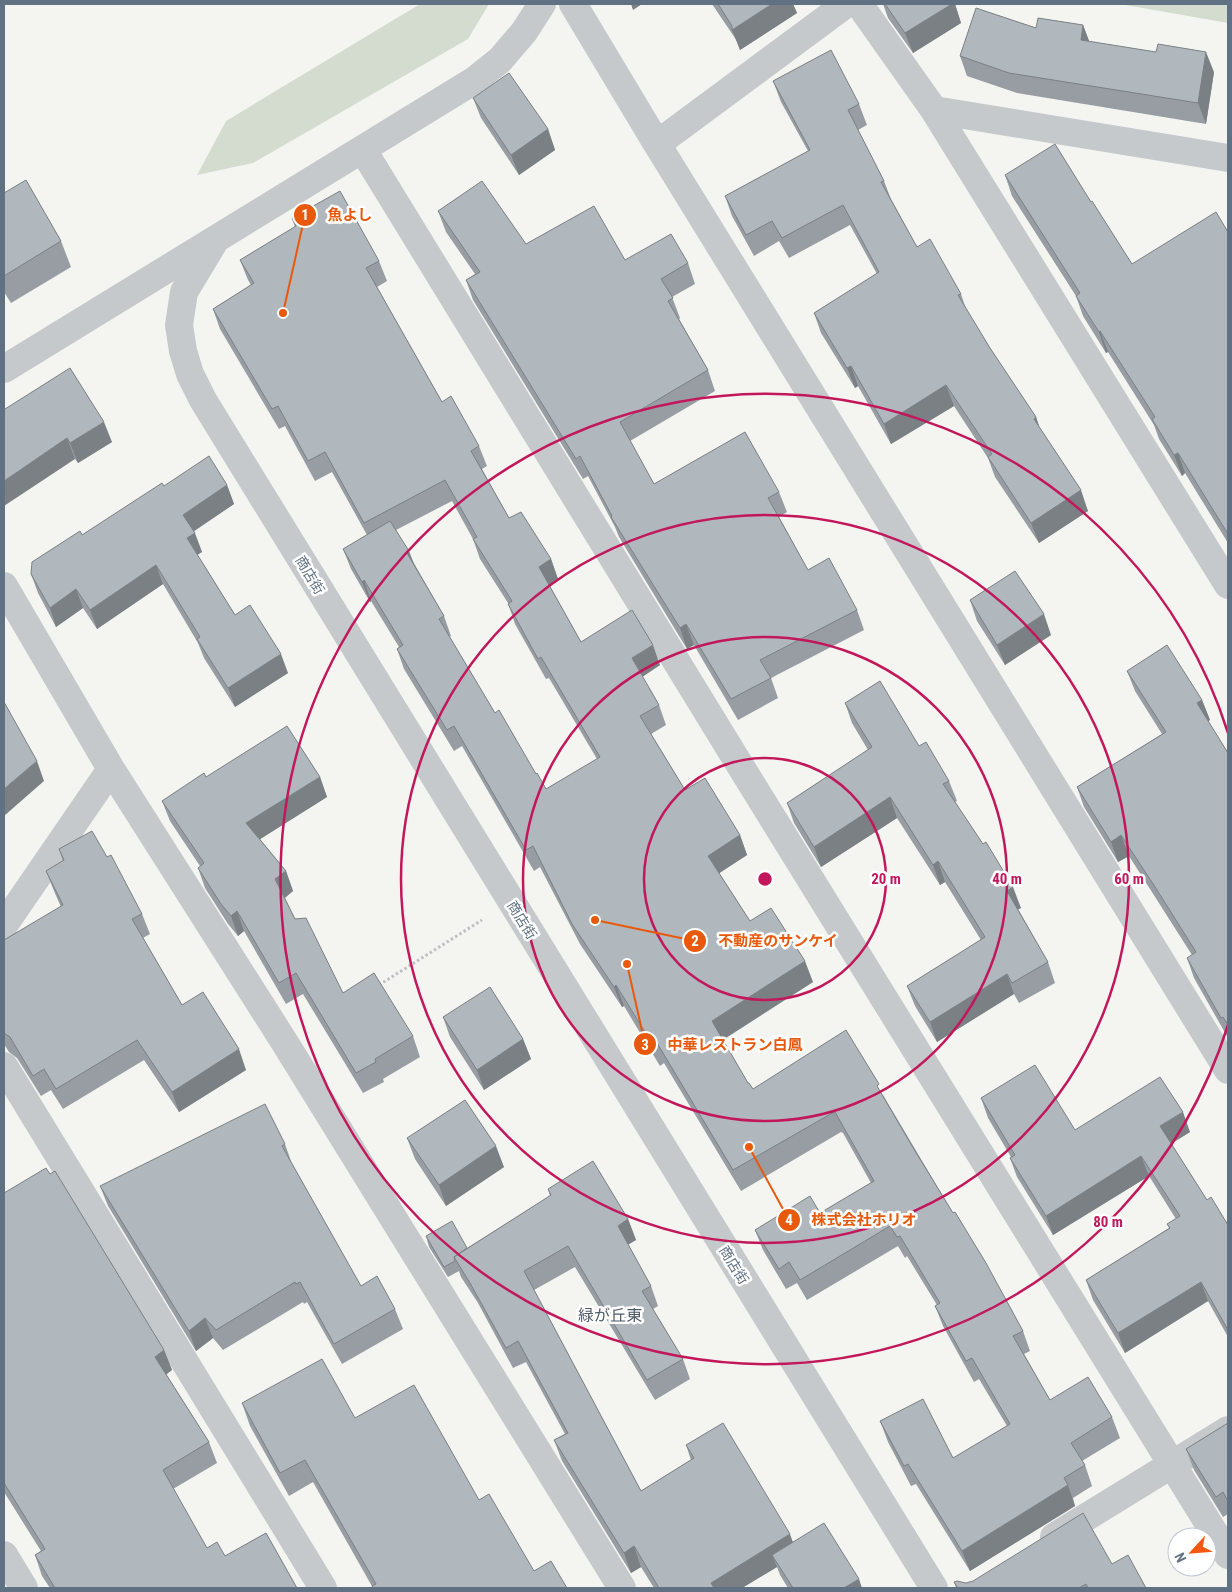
<svg xmlns="http://www.w3.org/2000/svg" width="1232" height="1592" font-family="'Roboto Condensed','Noto Sans JP',sans-serif">
<style>
.green{fill:#d4dcd0}
.lines{fill:none;stroke-linecap:round;stroke-linejoin:round}
.path{stroke:#bec0c2;stroke-width:3;stroke-dasharray:2.5 2.5;stroke-linecap:butt}
.street{stroke:#c6c9cc;stroke-width:28}
.wall{fill:#979da3;fill-rule:evenodd}
.shaded-wall{fill:#7b8084}
.building{fill:#b0b7bd;stroke:#7b8084}
.ring{fill:none;stroke:#c2185b;stroke-width:2.5}
.labels{text-anchor:middle;stroke-width:5;stroke-linejoin:round;paint-order:stroke}
.street-label{font-size:14px;fill:#607184;stroke:#fff}
.quarter-label{font-size:16px;fill:#4f5b68;stroke:#fff}
.centre{fill:#c2185b;stroke:#fff;stroke-width:2.5}
.ring-label{font-size:15px;text-anchor:middle;font-weight:bold;fill:#c2185b;stroke:#fff;stroke-width:5;stroke-linejoin:round;paint-order:stroke}
.leader{fill:none;stroke:#e8590c;stroke-width:2}
.callout-dot{fill:#e8590c;stroke:#fff;stroke-width:2}
.mark-label{font-size:15px;text-anchor:middle;font-weight:bold;fill:#fff}
.callout-label{font-size:15px;text-anchor:middle;font-weight:bold;fill:#e8590c;stroke:#fff;stroke-width:5;stroke-linejoin:round;paint-order:stroke}
</style>
<rect width="100%" height="100%" fill="#f4f5f0"/>
<path class="green" d="M 420,4 L 489,4 L 468,39 L 253,163 L 197,175 L 226,121 Z
M 1120,4 L 1228,4 L 1228,23 Z"/>
<g class="lines">
<path class="path" d="M 379,985 L 482,920"/>
<path class="street" d="M 573,4 L 657,144 L 846,4
M 859,4 L 934,110 L 1228,585
M 934,110 L 1228,158
M 657,144 L 1228,1070
M 363,150 L 738,762 L 1228,1555
M 216,239 L 184,292 L 179,325 L 183,351 L 190,374 L 203,400 L 934,1588
M 4,369 L 475,80 L 500,60 L 524,32 L 542,4
M 4,586 L 111,769 L 285,1043 L 622,1588
M 4,925 L 111,769
M 4,1066 L 323,1588
M 1054,1537 L 1228,1430
M 4,1555 L 24,1588"/>
</g>
<path class="wall" d="M 712,4 L 793,4 L 797,13 L 740,50 L 737,41 Z
M 883,4 L 955,4 L 961,23 L 913,53 L 888,18 Z
M 1083,25 L 1089,41 L 1214,72 L 1206,124 L 1017,93 L 967,76 L 960,56 L 1036,28 Z
M 773,81 L 859,104 L 867,125 L 858,130 L 884,181 L 891,199 L 917,247 L 961,294 L 966,309 L 990,348 L 1036,417 L 1040,429 L 1088,511 L 1039,543 L 995,477 L 988,458 L 954,406 L 891,444 L 858,386 L 855,388 L 821,333 L 814,313 L 877,274 L 850,225 L 789,258 L 779,241 L 754,256 L 732,216 L 725,196 L 808,151 L 781,102 Z
M 473,98 L 548,129 L 555,150 L 519,175 L 481,118 Z
M 1005,175 L 1091,202 L 1132,264 L 1228,232 L 1228,543 L 1185,473 L 1182,476 L 1159,439 L 1154,425 L 1108,352 L 1106,353 L 1083,316 L 1076,296 L 1012,196 Z
M 4,193 L 61,241 L 71,267 L 11,303 L 4,292 Z
M 438,211 L 526,244 L 625,260 L 688,263 L 695,284 L 672,297 L 680,318 L 679,319 L 708,370 L 715,391 L 630,441 L 654,484 L 779,492 L 787,512 L 779,517 L 808,570 L 857,610 L 864,630 L 771,678 L 778,698 L 738,720 L 694,645 L 687,649 L 619,537 L 615,527 L 588,476 L 583,479 L 473,300 L 466,280 L 475,274 L 446,232 Z
M 292,218 L 379,261 L 387,281 L 377,287 L 442,402 L 479,446 L 487,466 L 482,469 L 509,518 L 551,559 L 558,579 L 549,585 L 581,642 L 660,665 L 642,677 L 659,705 L 666,725 L 651,734 L 685,790 L 740,835 L 747,855 L 719,873 L 750,921 L 813,982 L 723,1040 L 748,1083 L 753,1089 L 883,1095 L 1023,1331 L 1030,1351 L 1024,1354 L 1050,1400 L 1112,1417 L 1120,1438 L 1082,1461 L 1085,1465 L 1092,1486 L 1073,1498 L 1075,1506 L 970,1571 L 916,1484 L 911,1486 L 888,1442 L 880,1421 L 953,1458 L 1007,1426 L 979,1379 L 974,1382 L 943,1326 L 935,1306 L 937,1305 L 907,1256 L 905,1258 L 898,1246 L 807,1300 L 797,1283 L 786,1289 L 763,1250 L 755,1230 L 820,1213 L 871,1183 L 843,1133 L 841,1132 L 741,1191 L 664,1063 L 660,1066 L 624,1006 L 622,1007 L 580,944 L 540,867 L 534,871 L 462,746 L 454,751 L 404,669 L 397,649 L 399,647 L 371,601 L 370,602 L 351,569 L 343,549 L 367,535 L 332,472 L 315,481 L 285,426 L 279,429 L 220,329 L 213,309 L 251,285 L 248,280 L 240,260 L 295,227 ZM 452,501 L 473,539 L 480,559 L 508,603 L 515,624 L 546,679 L 549,678 L 597,759 L 546,789 L 495,713 L 449,637 L 451,636 L 444,616 L 415,565 L 396,530 Z
M 5,409 L 112,442 L 78,463 L 75,459 Z
M 227,485 L 234,504 L 193,531 L 202,552 L 197,554 L 235,615 L 288,673 L 235,707 L 204,658 L 198,643 L 163,584 L 97,629 L 83,608 L 56,627 L 38,593 L 31,574 L 82,535 L 164,486 Z
M 970,600 L 1051,635 L 1005,665 L 977,621 Z
M 1127,671 L 1202,700 L 1210,720 L 1208,721 L 1228,753 L 1228,1038 L 1194,978 L 1187,958 L 1192,955 L 1129,856 L 1118,862 L 1084,807 L 1077,787 L 1162,734 L 1135,691 Z
M 845,703 L 919,746 L 949,781 L 957,801 L 955,802 L 1021,908 L 1018,909 L 1048,962 L 1055,983 L 1019,1003 L 1014,994 L 937,1042 L 915,1006 L 907,986 L 981,940 L 945,882 L 940,885 L 897,818 L 821,867 L 794,823 L 787,803 L 868,750 L 852,723 Z
M 206,777 L 320,777 L 327,797 L 260,839 L 286,871 L 293,891 L 285,898 L 295,919 L 343,993 L 413,1036 L 420,1057 L 383,1079 L 384,1082 L 363,1093 L 303,994 L 286,1004 L 244,931 L 238,936 L 228,924 L 205,888 L 198,868 L 200,866 L 170,821 L 162,801 Z
M 59,849 L 107,857 L 142,914 L 150,934 L 143,938 L 182,1005 L 246,1070 L 179,1112 L 144,1060 L 63,1109 L 51,1090 L 41,1096 L 17,1058 L 9,1052 L 4,1044 L 4,940 L 61,907 L 54,891 L 46,871 L 63,861 Z
M 443,1017 L 523,1039 L 531,1059 L 484,1090 L 450,1037 Z
M 981,1098 L 1075,1130 L 1190,1132 L 1171,1144 L 1207,1200 L 1228,1225 L 1228,1337 L 1208,1301 L 1125,1353 L 1093,1300 L 1086,1280 L 1169,1228 L 1167,1224 L 1176,1219 L 1149,1176 L 1053,1235 L 1017,1177 L 1010,1158 L 1011,1157 L 988,1118 Z
M 407,1138 L 504,1167 L 446,1206 L 415,1159 Z
M 285,1144 L 292,1164 L 361,1286 L 395,1309 L 403,1329 L 342,1364 L 307,1302 L 304,1304 L 303,1302 L 223,1350 L 213,1338 L 196,1351 L 108,1206 L 100,1186 Z
M 548,1189 L 628,1219 L 636,1240 L 628,1244 L 651,1286 L 658,1306 L 653,1309 L 683,1359 L 690,1379 L 655,1400 L 575,1267 L 534,1290 L 641,1491 L 691,1460 L 686,1445 L 793,1542 L 862,1588 L 788,1588 L 780,1575 L 777,1567 L 742,1588 L 654,1588 L 641,1567 L 631,1573 L 562,1461 L 554,1440 L 565,1434 L 526,1362 L 513,1368 L 478,1303 L 461,1277 L 459,1271 L 448,1277 L 429,1247 L 426,1236 L 467,1248 L 550,1196 Z
M 4,1193 L 164,1350 L 172,1370 L 166,1374 L 209,1442 L 217,1463 L 173,1489 L 207,1548 L 225,1556 L 266,1533 L 297,1588 L 50,1588 L 42,1576 L 35,1555 L 41,1551 L 4,1492 Z
M 242,1403 L 355,1418 L 479,1500 L 534,1571 L 567,1588 L 373,1588 L 313,1482 L 289,1496 L 250,1426 Z
M 1228,1423 L 1228,1514 L 1223,1517 L 1194,1470 L 1186,1449 Z
M 1112,1564 L 1146,1588 L 956,1588 L 954,1582 L 966,1583 Z"/>
<path class="shaded-wall" d="M 631,4 L 642,4 L 633,10 Z
M 772,4 L 793,4 L 797,13 L 740,50 L 732,30 Z
M 952,4 L 955,4 L 961,23 L 913,53 L 905,33 Z
M 1083,25 L 1091,46 L 1081,40 Z
M 1206,52 L 1214,72 L 1206,124 L 1198,103 Z
M 548,129 L 555,150 L 519,175 L 511,155 Z
M 1100,331 L 1108,352 L 1106,353 L 1099,332 Z
M 851,366 L 858,386 L 855,388 L 847,368 Z
M 946,385 L 954,406 L 891,444 L 884,424 Z
M 1036,417 L 1043,438 L 1034,419 Z
M 104,422 L 112,442 L 78,463 L 70,443 Z
M 67,438 L 75,459 L 4,506 L 4,481 Z
M 1178,453 L 1185,473 L 1182,476 L 1174,455 Z
M 227,485 L 234,504 L 190,534 L 183,515 Z
M 1081,490 L 1088,511 L 1039,543 L 1031,523 Z
M 195,533 L 202,552 L 194,557 L 187,538 Z
M 409,551 L 417,572 L 407,553 Z
M 551,559 L 558,579 L 546,587 L 539,567 Z
M 156,565 L 163,584 L 97,629 L 90,610 Z
M 364,580 L 371,601 L 370,602 L 362,582 Z
M 76,589 L 83,608 L 56,627 L 50,608 Z
M 1044,614 L 1051,635 L 1005,665 L 997,645 Z
M 686,624 L 694,645 L 687,649 L 680,628 Z
M 653,645 L 660,665 L 639,679 L 632,658 Z
M 281,654 L 288,673 L 235,707 L 228,688 Z
M 1202,700 L 1210,720 L 1205,723 L 1197,703 Z
M 37,761 L 44,781 L 4,816 L 4,789 Z
M 320,777 L 327,797 L 254,843 L 246,823 Z
M 890,797 L 897,818 L 821,867 L 814,847 Z
M 740,835 L 747,855 L 715,876 L 708,856 Z
M 1121,835 L 1129,856 L 1118,862 L 1111,842 Z
M 938,861 L 945,882 L 940,885 L 933,865 Z
M 286,871 L 293,891 L 283,899 L 275,879 Z
M 1013,887 L 1021,908 L 1015,911 L 1007,891 Z
M 237,911 L 244,931 L 238,936 L 231,916 Z
M 805,961 L 813,982 L 719,1042 L 712,1021 Z
M 1007,974 L 1014,994 L 937,1042 L 930,1022 Z
M 616,985 L 624,1006 L 622,1007 L 614,987 Z
M 523,1039 L 531,1059 L 484,1090 L 477,1070 Z
M 239,1049 L 246,1070 L 179,1112 L 172,1092 Z
M 1183,1112 L 1190,1132 L 1167,1146 L 1160,1126 Z
M 496,1146 L 504,1167 L 446,1206 L 439,1185 Z
M 1141,1156 L 1149,1176 L 1053,1235 L 1046,1216 Z
M 628,1219 L 636,1240 L 626,1246 L 618,1226 Z
M 1201,1282 L 1208,1301 L 1125,1353 L 1118,1333 Z
M 205,1318 L 213,1338 L 196,1351 L 189,1331 Z
M 164,1350 L 172,1370 L 163,1377 L 155,1357 Z
M 1068,1485 L 1075,1506 L 970,1571 L 962,1551 Z
M 790,1534 L 797,1554 L 772,1555 L 777,1567 L 742,1588 L 713,1588 L 711,1583 Z
M 634,1546 L 641,1567 L 631,1573 L 624,1553 Z
M 859,1579 L 862,1588 L 844,1588 Z"/>
<path class="building" d="M 718,4 L 772,4 L 732,30 L 732,26 Z
M 885,4 L 952,4 L 905,33 Z
M 976,8 L 1036,28 L 1038,18 L 1083,25 L 1081,40 L 1156,52 L 1158,44 L 1206,52 L 1198,103 L 1009,73 L 960,56 Z
M 831,50 L 859,104 L 848,110 L 884,181 L 881,182 L 917,247 L 930,239 L 961,294 L 958,295 L 990,348 L 1036,417 L 1034,419 L 1081,490 L 1031,523 L 988,457 L 992,454 L 946,385 L 884,424 L 851,366 L 847,368 L 814,313 L 879,272 L 843,205 L 782,238 L 772,221 L 746,235 L 725,196 L 810,150 L 773,81 Z
M 509,73 L 548,129 L 511,155 L 473,98 Z
M 1055,144 L 1091,202 L 1092,201 L 1132,264 L 1216,212 L 1228,232 L 1228,534 L 1178,453 L 1174,455 L 1152,419 L 1155,417 L 1100,331 L 1099,332 L 1076,296 L 1080,293 L 1005,175 Z
M 26,180 L 61,241 L 4,276 L 4,193 Z
M 482,181 L 526,244 L 594,206 L 625,260 L 671,234 L 688,263 L 661,279 L 673,298 L 668,301 L 708,370 L 620,422 L 654,484 L 745,432 L 779,492 L 768,498 L 808,570 L 829,558 L 857,610 L 760,660 L 771,678 L 731,699 L 686,624 L 680,628 L 611,517 L 612,516 L 580,456 L 576,459 L 466,280 L 480,272 L 438,211 Z
M 340,191 L 379,261 L 366,268 L 442,402 L 451,396 L 479,446 L 471,451 L 509,518 L 521,512 L 551,559 L 539,567 L 581,642 L 632,610 L 653,645 L 632,658 L 659,705 L 640,716 L 685,790 L 705,778 L 740,835 L 708,856 L 750,921 L 771,908 L 805,961 L 712,1021 L 748,1083 L 749,1083 L 753,1089 L 846,1030 L 879,1084 L 877,1086 L 912,1146 L 953,1213 L 955,1212 L 986,1263 L 1023,1331 L 1013,1336 L 1050,1400 L 1088,1377 L 1112,1417 L 1071,1443 L 1085,1465 L 1064,1478 L 1068,1485 L 962,1551 L 908,1464 L 904,1466 L 880,1421 L 923,1399 L 953,1458 L 1010,1424 L 972,1358 L 966,1361 L 935,1306 L 940,1303 L 900,1236 L 897,1237 L 890,1226 L 800,1280 L 789,1262 L 779,1269 L 755,1230 L 810,1196 L 820,1213 L 874,1181 L 835,1112 L 834,1112 L 733,1170 L 657,1043 L 653,1045 L 616,985 L 614,987 L 572,924 L 533,846 L 526,850 L 454,726 L 447,730 L 397,649 L 403,645 L 364,580 L 362,582 L 343,549 L 390,521 L 409,551 L 407,553 L 444,616 L 439,619 L 495,713 L 499,710 L 536,774 L 537,773 L 546,789 L 600,757 L 541,657 L 538,659 L 508,604 L 512,601 L 473,539 L 477,537 L 445,480 L 364,523 L 325,452 L 308,461 L 278,406 L 272,409 L 213,309 L 254,283 L 240,260 L 296,226 L 292,218 Z
M 70,368 L 104,422 L 70,443 L 67,438 L 4,481 L 4,407 L 5,409 Z
M 209,456 L 227,485 L 183,515 L 195,533 L 187,538 L 235,615 L 250,605 L 281,654 L 228,688 L 197,639 L 200,637 L 156,565 L 90,610 L 76,589 L 50,608 L 31,574 L 32,562 L 80,531 L 82,535 L 162,483 L 164,486 Z
M 1015,571 L 1044,614 L 997,645 L 970,600 Z
M 1167,645 L 1202,700 L 1197,703 L 1228,753 L 1228,1025 L 1223,1017 L 1221,1018 L 1187,958 L 1196,952 L 1157,890 L 1121,835 L 1111,842 L 1077,787 L 1166,732 L 1127,671 Z
M 880,681 L 919,746 L 926,742 L 949,781 L 943,784 L 983,844 L 986,842 L 1013,887 L 1007,891 L 1048,962 L 1012,983 L 1007,974 L 930,1022 L 907,986 L 985,937 L 938,861 L 933,865 L 890,797 L 814,847 L 787,803 L 872,747 L 845,703 Z
M 4,702 L 37,761 L 4,789 Z
M 287,726 L 320,777 L 246,823 L 286,871 L 275,879 L 295,919 L 306,918 L 343,993 L 374,973 L 413,1036 L 375,1059 L 376,1062 L 356,1073 L 296,973 L 279,983 L 237,911 L 231,916 L 221,904 L 198,868 L 204,863 L 162,801 L 204,773 L 206,777 Z
M 92,831 L 107,857 L 111,855 L 142,914 L 132,919 L 182,1005 L 203,992 L 239,1049 L 172,1092 L 137,1040 L 56,1089 L 44,1069 L 33,1076 L 10,1037 L 4,1033 L 4,940 L 63,905 L 46,871 L 64,860 L 59,849 Z
M 490,987 L 523,1039 L 477,1070 L 443,1017 Z
M 1035,1065 L 1075,1130 L 1160,1077 L 1183,1112 L 1160,1126 L 1207,1200 L 1211,1197 L 1228,1225 L 1228,1330 L 1201,1282 L 1118,1333 L 1086,1280 L 1170,1228 L 1167,1224 L 1180,1216 L 1141,1156 L 1046,1216 L 1010,1158 L 1015,1155 L 981,1098 Z
M 465,1100 L 496,1146 L 439,1185 L 407,1138 Z
M 265,1104 L 285,1144 L 282,1146 L 361,1286 L 377,1276 L 395,1309 L 334,1344 L 300,1282 L 296,1284 L 295,1282 L 216,1330 L 205,1318 L 189,1331 L 100,1186 Z
M 593,1161 L 628,1219 L 618,1226 L 651,1286 L 642,1291 L 683,1359 L 647,1380 L 568,1246 L 524,1271 L 641,1491 L 694,1458 L 686,1445 L 723,1423 L 790,1534 L 711,1583 L 714,1588 L 659,1588 L 634,1546 L 624,1553 L 554,1440 L 568,1433 L 518,1341 L 506,1348 L 470,1283 L 454,1257 L 551,1195 L 548,1189 Z
M 46,1168 L 50,1174 L 55,1171 L 164,1350 L 155,1357 L 209,1442 L 163,1470 L 207,1548 L 217,1542 L 225,1556 L 266,1533 L 297,1588 L 55,1588 L 35,1555 L 45,1549 L 4,1483 L 4,1193 Z
M 452,1221 L 467,1248 L 454,1257 L 455,1261 L 444,1267 L 426,1236 Z
M 322,1359 L 355,1418 L 414,1385 L 479,1500 L 489,1494 L 534,1571 L 551,1561 L 567,1588 L 373,1588 L 372,1586 L 376,1584 L 305,1460 L 280,1473 L 242,1403 Z
M 1228,1423 L 1228,1501 L 1223,1492 L 1216,1497 L 1186,1449 Z
M 1083,1513 L 1112,1564 L 1128,1555 L 1146,1588 L 1088,1588 L 1086,1584 L 1079,1588 L 958,1588 L 954,1582 L 957,1581 L 966,1583 L 973,1581 Z
M 824,1523 L 859,1579 L 844,1588 L 793,1588 L 772,1555 Z"/>
<g class="ring">
<circle cx="765" cy="879" r="121"/>
<circle cx="765" cy="879" r="242"/>
<circle cx="765" cy="879" r="364"/>
<path d="M1228 1025A485 485 0 1 1 1228 733"/>
</g>
<g class="labels">
<g class="street-label">
<text transform="translate(310 575) rotate(59)" y="5">商店街</text>
<text transform="translate(522 920) rotate(58)" y="5">商店街</text>
<text transform="translate(734 1265) rotate(58)" y="5">商店街</text>
</g>
<g class="quarter-label">
<text x="610" y="1321">緑が丘東</text>
</g>
</g>
<circle cx="765" cy="879" r="8" class="centre"/>
<g class="ring-label">
<text x="886" y="884">20 m</text>
<text x="1007" y="884">40 m</text>
<text x="1129" y="884">60 m</text>
<text x="1108" y="1227">80 m</text>
</g>
<path class="leader" d="M283 313L305 215M595 920L695 941M627 964L645 1044M749 1147L789 1220"/>
<g class="callout-dot">
<circle cx="283" cy="313" r="5"/>
<circle cx="595" cy="920" r="5"/>
<circle cx="627" cy="964" r="5"/>
<circle cx="749" cy="1147" r="5"/>
<circle cx="305" cy="215" r="12"/>
<circle cx="695" cy="941" r="12"/>
<circle cx="645" cy="1044" r="12"/>
<circle cx="789" cy="1220" r="12"/>
</g>
<g class="mark-label">
<text x="305" y="220">1</text>
<text x="695" y="946">2</text>
<text x="645" y="1050">3</text>
<text x="789" y="1225">4</text>
</g>
<g class="callout-label">
<text x="350" y="220">魚よし</text>
<text x="778" y="946">不動産のサンケイ</text>
<text x="735" y="1050">中華レストラン白鳳</text>
<text x="864" y="1225">株式会社ホリオ</text>
</g>
<rect width="1232" height="1592" fill="none" stroke="#607184" stroke-width="10"/>
<g transform="translate(1192 1552) rotate(244)"><circle r="24" fill="#ffffff" stroke="#bfc6ce"/>
<path d="M0-4L9 19L0 12L-9 19Z" fill="#f45810"/>
<text y="-8" font-size="14" font-weight="bold" text-anchor="middle" fill="#607184">N</text>
</g>
</svg>
